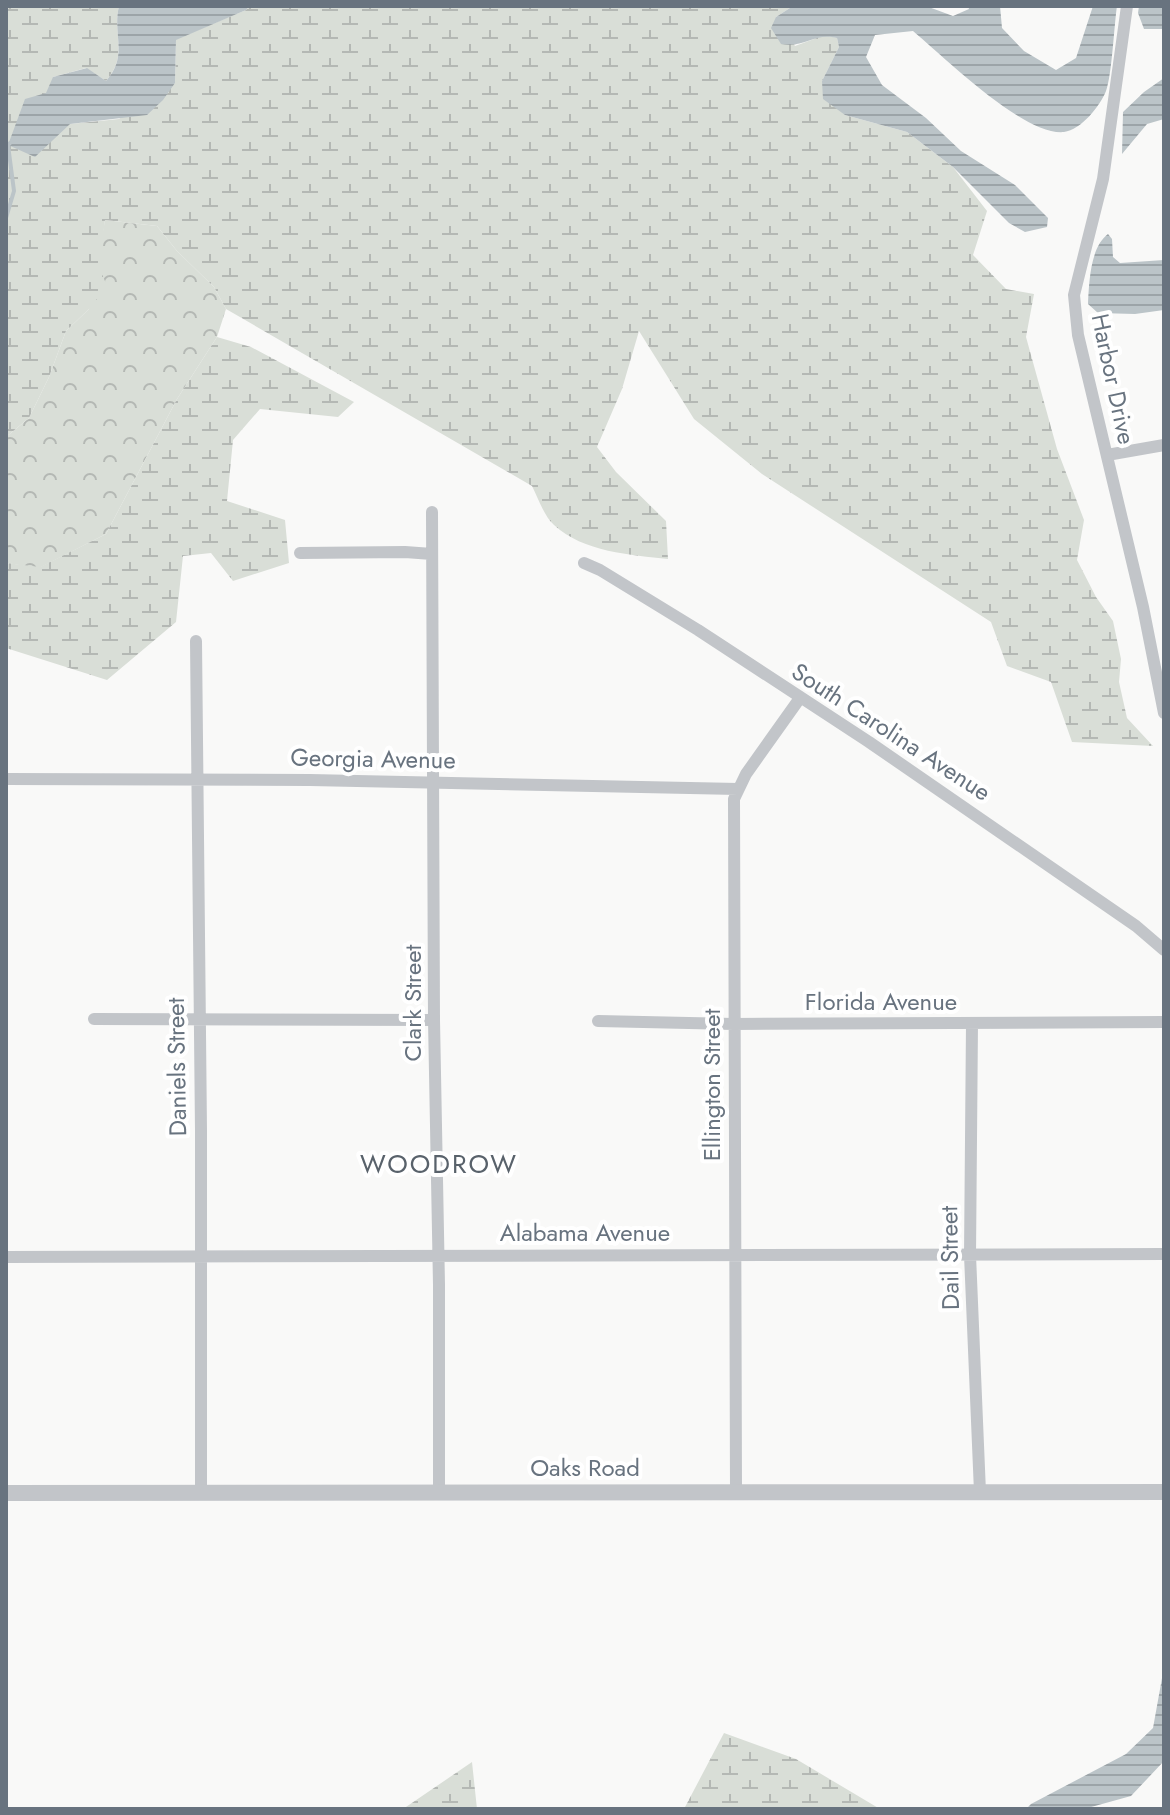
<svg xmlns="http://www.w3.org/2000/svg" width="1170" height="1815" font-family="Jost,sans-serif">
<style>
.forest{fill:url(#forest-crowns)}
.wetland{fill:url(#wetland-marsh)}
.water{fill:url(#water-rules)}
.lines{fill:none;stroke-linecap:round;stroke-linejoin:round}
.stream{stroke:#bbc4c8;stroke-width:4}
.minor{stroke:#c2c5c9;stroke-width:12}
.tertiary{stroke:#c2c5c9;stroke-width:16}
.labels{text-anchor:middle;stroke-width:8;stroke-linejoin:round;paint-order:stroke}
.street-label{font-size:24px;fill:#68737f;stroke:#fff}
.neighbourhood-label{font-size:26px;letter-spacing:2px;fill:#59626b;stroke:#fff}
</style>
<defs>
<pattern id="forest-crowns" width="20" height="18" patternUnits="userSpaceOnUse" patternTransform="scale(2)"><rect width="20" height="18" fill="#d9ded7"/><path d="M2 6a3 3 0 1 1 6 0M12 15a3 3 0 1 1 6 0" fill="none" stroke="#b4b8b4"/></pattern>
<pattern id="wetland-marsh" width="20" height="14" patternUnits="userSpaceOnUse" patternTransform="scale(2)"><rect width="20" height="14" fill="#d9ded7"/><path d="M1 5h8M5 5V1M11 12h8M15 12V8" fill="none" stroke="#b4b8b4"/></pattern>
<pattern id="water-rules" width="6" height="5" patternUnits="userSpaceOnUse" patternTransform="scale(2)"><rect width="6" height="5" fill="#bbc4c8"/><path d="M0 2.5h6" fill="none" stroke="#9ca4a8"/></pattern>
</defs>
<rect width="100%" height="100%" fill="#f9f9f8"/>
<path class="forest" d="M 105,220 L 157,226 L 177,251 L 214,287 L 226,309 L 217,337 L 177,399 L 106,534 L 39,568 L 6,563 L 6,437 L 29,418 L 49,377 L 66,331 L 89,309 Z"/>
<path class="wetland" d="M 6,6 L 119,6 C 112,35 129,54 106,81 L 86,68 L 53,77 L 70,124 L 119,119 L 175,83 L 176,39 L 246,10 L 249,6 L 793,6 L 776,17 L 795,46 L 825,35 L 837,38 L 839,47 L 822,81 L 845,115 L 907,132 L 953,167 L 987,211 L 973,255 L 1006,289 L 1034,294 L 1026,337 L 1057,449 L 1084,520 L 1077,560 L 1096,597 L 1113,621 L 1121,659 L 1119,682 L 1127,718 L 1153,746 L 1072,742 L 1051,682 L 1007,666 L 991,622 L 762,474 L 694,419 L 639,331 L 622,389 L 597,447 L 616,472 L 666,521 L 668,559 C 631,555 583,552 554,525 C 544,516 538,498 532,486 L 226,309 L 214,287 L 177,251 L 157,226 L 105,220 L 99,267 L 107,286 L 89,309 L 66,331 L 49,377 L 29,418 L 6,437 Z
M 217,337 L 251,347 L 354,402 L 338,417 L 260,409 L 233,440 L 227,501 L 285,520 L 289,563 L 233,581 L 211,553 L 183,556 L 176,622 L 107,680 L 6,648 L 6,563 L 40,567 L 106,534 L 177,399 Z
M 724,1733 L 796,1759 L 880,1809 L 684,1809 Z
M 472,1762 L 477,1809 L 403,1809 Z"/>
<path class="water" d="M 119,6 L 249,6 L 246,10 L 176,40 L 175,83 L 163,100 L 147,115 L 70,124 L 35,157 L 8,145 L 25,99 L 46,93 L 53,77 L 87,68 L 106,81 C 129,55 112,35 119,6 Z
M 793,6 L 926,6 L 953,16 L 969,9 L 968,6 L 1000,6 L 1002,28 L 1024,51 L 1056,70 L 1076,58 L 1093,6 L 1117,6 C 1114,26 1112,75 1106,91 C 1100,106 1081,130 1064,132 C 1024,136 944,57 913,31 L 875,35 L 866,57 L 882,85 L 926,118 L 961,151 L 1015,185 L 1048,218 L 1047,227 L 1025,232 L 1009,223 L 953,167 L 907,132 L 845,115 L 823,99 L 822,81 L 839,47 L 837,38 C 815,32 805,48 781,44 L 771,28 L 776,17 Z
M 1139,6 L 1164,6 L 1164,29 L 1144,29 L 1138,13 Z
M 1164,78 L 1164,119 L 1147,124 L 1122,154 L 1123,112 L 1144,92 Z
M 1108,234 L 1112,239 L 1113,257 L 1120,263 L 1164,260 L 1164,310 L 1135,314 L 1098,313 L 1088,304 C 1089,284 1090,247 1108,234 Z
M 1164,1667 L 1164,1761 L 1131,1796 L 1084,1809 L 1026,1809 L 1031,1804 L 1126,1754 L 1153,1728 Z"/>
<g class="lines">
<path class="stream" d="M 6,218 L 14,191 L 8,145 L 10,143"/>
<path class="minor" d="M 1127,6 L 1103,179 L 1074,295 L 1078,335 L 1143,607 L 1164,713
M 1107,455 L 1164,445
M 432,512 L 434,1020 L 439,1285 L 439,1492
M 300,553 L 405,552 L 432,554
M 584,563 L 600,570 L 698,630 L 869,742 L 1136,926 L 1164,950
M 196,641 L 201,1131 L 201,1493
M 6,779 L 310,780 L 738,789
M 94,1019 L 434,1020
M 598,1021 L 734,1024 L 1164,1022
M 972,1023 L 970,1255 L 980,1492
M 6,1257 L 1164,1254
M 736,1492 L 734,799 L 746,774 L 800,698"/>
<path class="tertiary" d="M 6,1493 L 1164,1492"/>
</g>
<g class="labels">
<g class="street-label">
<text transform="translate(1113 379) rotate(78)" y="8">Harbor Drive</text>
<text transform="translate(891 732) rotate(33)" y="8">South Carolina Avenue</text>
<text transform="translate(373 759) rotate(1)" y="8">Georgia Avenue</text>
<text x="881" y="1010">Florida Avenue</text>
<text transform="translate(413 1003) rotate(-90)" y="8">Clark Street</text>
<text transform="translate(177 1067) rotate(-91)" y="8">Daniels Street</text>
<text transform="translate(712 1085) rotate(-90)" y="8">Ellington Street</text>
<text x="585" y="1241">Alabama Avenue</text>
<text transform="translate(950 1258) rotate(-91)" y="8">Dail Street</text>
<text x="585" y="1476">Oaks Road</text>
</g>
<g class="neighbourhood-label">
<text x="439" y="1173">WOODROW</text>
</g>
</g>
<rect width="1170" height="1815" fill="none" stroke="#68737f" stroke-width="16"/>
</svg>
